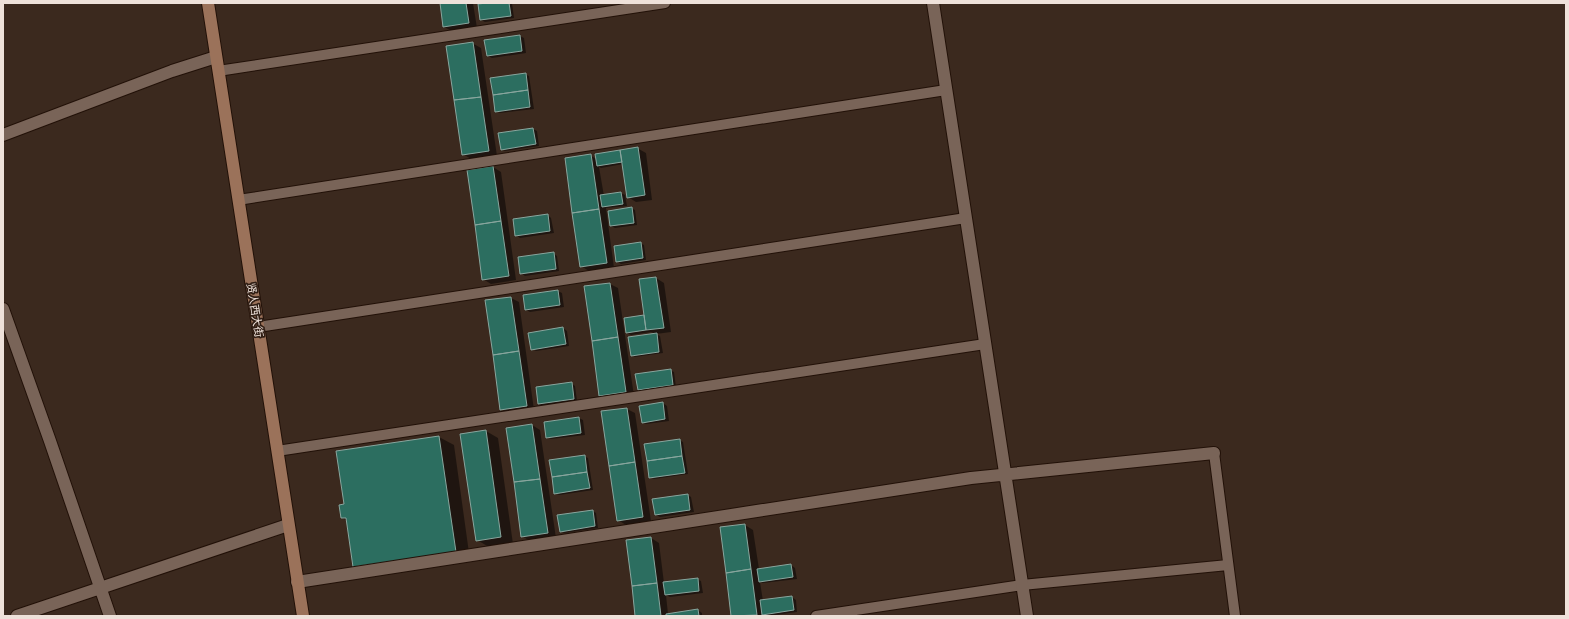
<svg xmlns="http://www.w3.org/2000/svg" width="1569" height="619" font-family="'Exo 2','Noto Sans SC',sans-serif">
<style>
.shadow{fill:#0007}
.building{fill:#2c6e60;stroke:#89a69e}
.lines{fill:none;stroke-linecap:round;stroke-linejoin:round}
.lane-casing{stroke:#221108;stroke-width:12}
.street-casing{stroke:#221108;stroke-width:14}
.secondary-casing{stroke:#221108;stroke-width:14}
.lane{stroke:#796458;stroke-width:10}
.street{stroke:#796458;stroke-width:12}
.secondary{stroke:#9b725a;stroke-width:12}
.labels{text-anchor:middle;stroke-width:3.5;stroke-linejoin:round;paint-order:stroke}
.street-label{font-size:11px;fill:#eee1da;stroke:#311f15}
</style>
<rect width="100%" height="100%" fill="#3b291e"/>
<path class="shadow" d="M 441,3 L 473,3 L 477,28 L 452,31 L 444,27 Z
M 494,3 L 512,3 L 514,18 L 485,22 L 481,20 Z
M 520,36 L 524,38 L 526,53 L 492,58 L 488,56 Z
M 472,43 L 481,48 L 497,156 L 471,159 L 463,154 Z
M 525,74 L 529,76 L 534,109 L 500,113 L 496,111 Z
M 533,129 L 537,131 L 539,146 L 505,151 L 501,149 Z
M 637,148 L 646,153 L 652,200 L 636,202 L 628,197 L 623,164 L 601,168 L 599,167 L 604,196 L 621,193 L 625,195 L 627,206 L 606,208 L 614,268 L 589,271 L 581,266 L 590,155 L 596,159 Z
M 493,167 L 501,172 L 516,280 L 491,284 L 483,279 Z
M 631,208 L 635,210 L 637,225 L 615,228 L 611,226 Z
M 548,215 L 551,218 L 554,233 L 520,238 L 516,235 Z
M 640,243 L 644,245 L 646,260 L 621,264 L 617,261 Z
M 553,253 L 557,256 L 559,271 L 525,276 L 521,273 Z
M 656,278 L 664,283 L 671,332 L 656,334 L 660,336 L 663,353 L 635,357 L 632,355 L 656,334 L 651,332 L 631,335 L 627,333 L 644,316 Z
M 610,284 L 618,288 L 634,396 L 608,400 L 600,395 Z
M 558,291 L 562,293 L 564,307 L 530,312 L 526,310 Z
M 511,298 L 519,302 L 534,410 L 509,414 L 501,409 Z
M 563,328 L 567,331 L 569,346 L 536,351 L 532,349 L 529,334 Z
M 670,370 L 674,372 L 676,387 L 642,392 L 638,390 Z
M 571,383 L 575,386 L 577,401 L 543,406 L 539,404 Z
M 663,403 L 667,406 L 669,421 L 646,424 L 642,422 Z
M 627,409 L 635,413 L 651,521 L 626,525 L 618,520 Z
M 579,418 L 583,420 L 585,435 L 551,439 L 547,437 Z
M 532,425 L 540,430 L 556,538 L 530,541 L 522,536 Z
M 486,431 L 498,438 L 513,544 L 489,547 L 477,540 Z
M 439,437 L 454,445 L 470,560 L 369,575 L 354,566 L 348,521 L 342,518 L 345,505 Z
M 679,440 L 683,442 L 688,474 L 654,479 L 650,477 Z
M 584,456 L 588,458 L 593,490 L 559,495 L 555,493 Z
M 688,495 L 691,497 L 694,512 L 660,517 L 656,515 Z
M 593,511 L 596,513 L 598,528 L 564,533 L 561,531 Z
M 745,525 L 753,530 L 759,569 L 791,565 L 795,568 L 797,579 L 763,583 L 760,582 L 763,601 L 792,597 L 796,600 L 797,612 L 768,616 L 732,616 L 721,528 Z
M 651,538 L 659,543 L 664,583 L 697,579 L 701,581 L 703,593 L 670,597 L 666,595 L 668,614 L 698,610 L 702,613 L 702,616 L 636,616 Z"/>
<path class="building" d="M 440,3 L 466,3 L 469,23 L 443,27 Z
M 487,3 L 509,3 L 511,16 L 480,20 L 478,4 Z
M 520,35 L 522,51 L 487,56 L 484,40 Z
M 473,42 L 481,97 L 454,100 L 446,46 Z
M 526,73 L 528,90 L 493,95 L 490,78 Z
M 528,90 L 530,107 L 495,112 L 493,95 Z
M 481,97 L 489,151 L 462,155 L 454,100 Z
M 533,128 L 536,144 L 501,150 L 498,133 Z
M 638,147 L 645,195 L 627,198 L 620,150 Z
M 620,150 L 622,162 L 597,166 L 595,154 Z
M 591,154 L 599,209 L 572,213 L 565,158 Z
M 493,166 L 501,221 L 475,225 L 467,170 Z
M 621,192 L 623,204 L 602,207 L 600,195 Z
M 632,207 L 634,223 L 610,226 L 608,211 Z
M 599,209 L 607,263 L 580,267 L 572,213 Z
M 548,214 L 550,231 L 515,236 L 513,219 Z
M 501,221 L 509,276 L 482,280 L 475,225 Z
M 641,242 L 643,258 L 616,262 L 614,246 Z
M 554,252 L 556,269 L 520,274 L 518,257 Z
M 656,277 L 664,328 L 646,330 L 639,279 Z
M 610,283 L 618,337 L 592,341 L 584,286 Z
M 558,290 L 560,305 L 525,310 L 523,295 Z
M 511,297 L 519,351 L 493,355 L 485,300 Z
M 644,315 L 646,330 L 626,333 L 624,318 Z
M 563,327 L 566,344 L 531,350 L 528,333 Z
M 657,333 L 659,352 L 631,356 L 628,337 Z
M 618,337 L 626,392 L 599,396 L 592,341 Z
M 519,351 L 527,406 L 500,410 L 493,355 Z
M 671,369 L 673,385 L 638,390 L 635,374 Z
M 572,382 L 574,399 L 538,404 L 536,387 Z
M 663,402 L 665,419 L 642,423 L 639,406 Z
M 627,408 L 635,462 L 609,466 L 601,411 Z
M 579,417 L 581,433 L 546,438 L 544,422 Z
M 532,424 L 540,479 L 514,482 L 506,428 Z
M 486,430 L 501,537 L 476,541 L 460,434 Z
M 439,436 L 456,552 L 353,567 L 346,518 L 341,518 L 339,505 L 344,504 L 336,451 Z
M 680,439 L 682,456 L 647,461 L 644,444 Z
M 585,455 L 587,472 L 552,477 L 549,460 Z
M 682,456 L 685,473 L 649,478 L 647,461 Z
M 635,462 L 643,517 L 617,521 L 609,466 Z
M 587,472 L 590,488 L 554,494 L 552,477 Z
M 540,479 L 548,533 L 521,537 L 514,482 Z
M 688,494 L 690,510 L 655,515 L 652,499 Z
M 593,510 L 595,526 L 560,532 L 557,515 Z
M 745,524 L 751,569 L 726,573 L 720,527 Z
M 651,537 L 657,583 L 632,586 L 626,540 Z
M 791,564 L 793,577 L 759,582 L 757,569 Z
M 751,569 L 757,615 L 731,616 L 726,573 Z
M 698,578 L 699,591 L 665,595 L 663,582 Z
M 657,583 L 661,616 L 635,616 L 632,586 Z
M 792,596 L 794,610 L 762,615 L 760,600 Z
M 698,609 L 699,616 L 666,616 L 666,614 Z"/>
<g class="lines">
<g class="lane-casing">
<path id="lane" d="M 218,71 L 665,3
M 238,200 L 946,90
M 258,327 L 966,218
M 277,451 L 985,344
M 1214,453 L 1235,616
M 816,616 L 1022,585 L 1228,565"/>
</g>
<g class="street-casing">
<path id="street" d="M 933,3 L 1027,616
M 3,135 L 172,71 L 216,57
M 3,309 L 50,441 L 110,616
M 297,582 L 971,478 L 1214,453
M 17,616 L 288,525"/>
</g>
<g class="secondary-casing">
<path id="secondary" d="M 208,3 L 303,616"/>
</g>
<use href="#lane" class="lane"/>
<use href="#street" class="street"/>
<use href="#secondary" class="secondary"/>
</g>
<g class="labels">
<g class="street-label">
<text transform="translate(255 310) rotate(81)" y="4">贤人西大街</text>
</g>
</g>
<rect width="1569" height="619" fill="none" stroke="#eee1da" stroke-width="8"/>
</svg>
